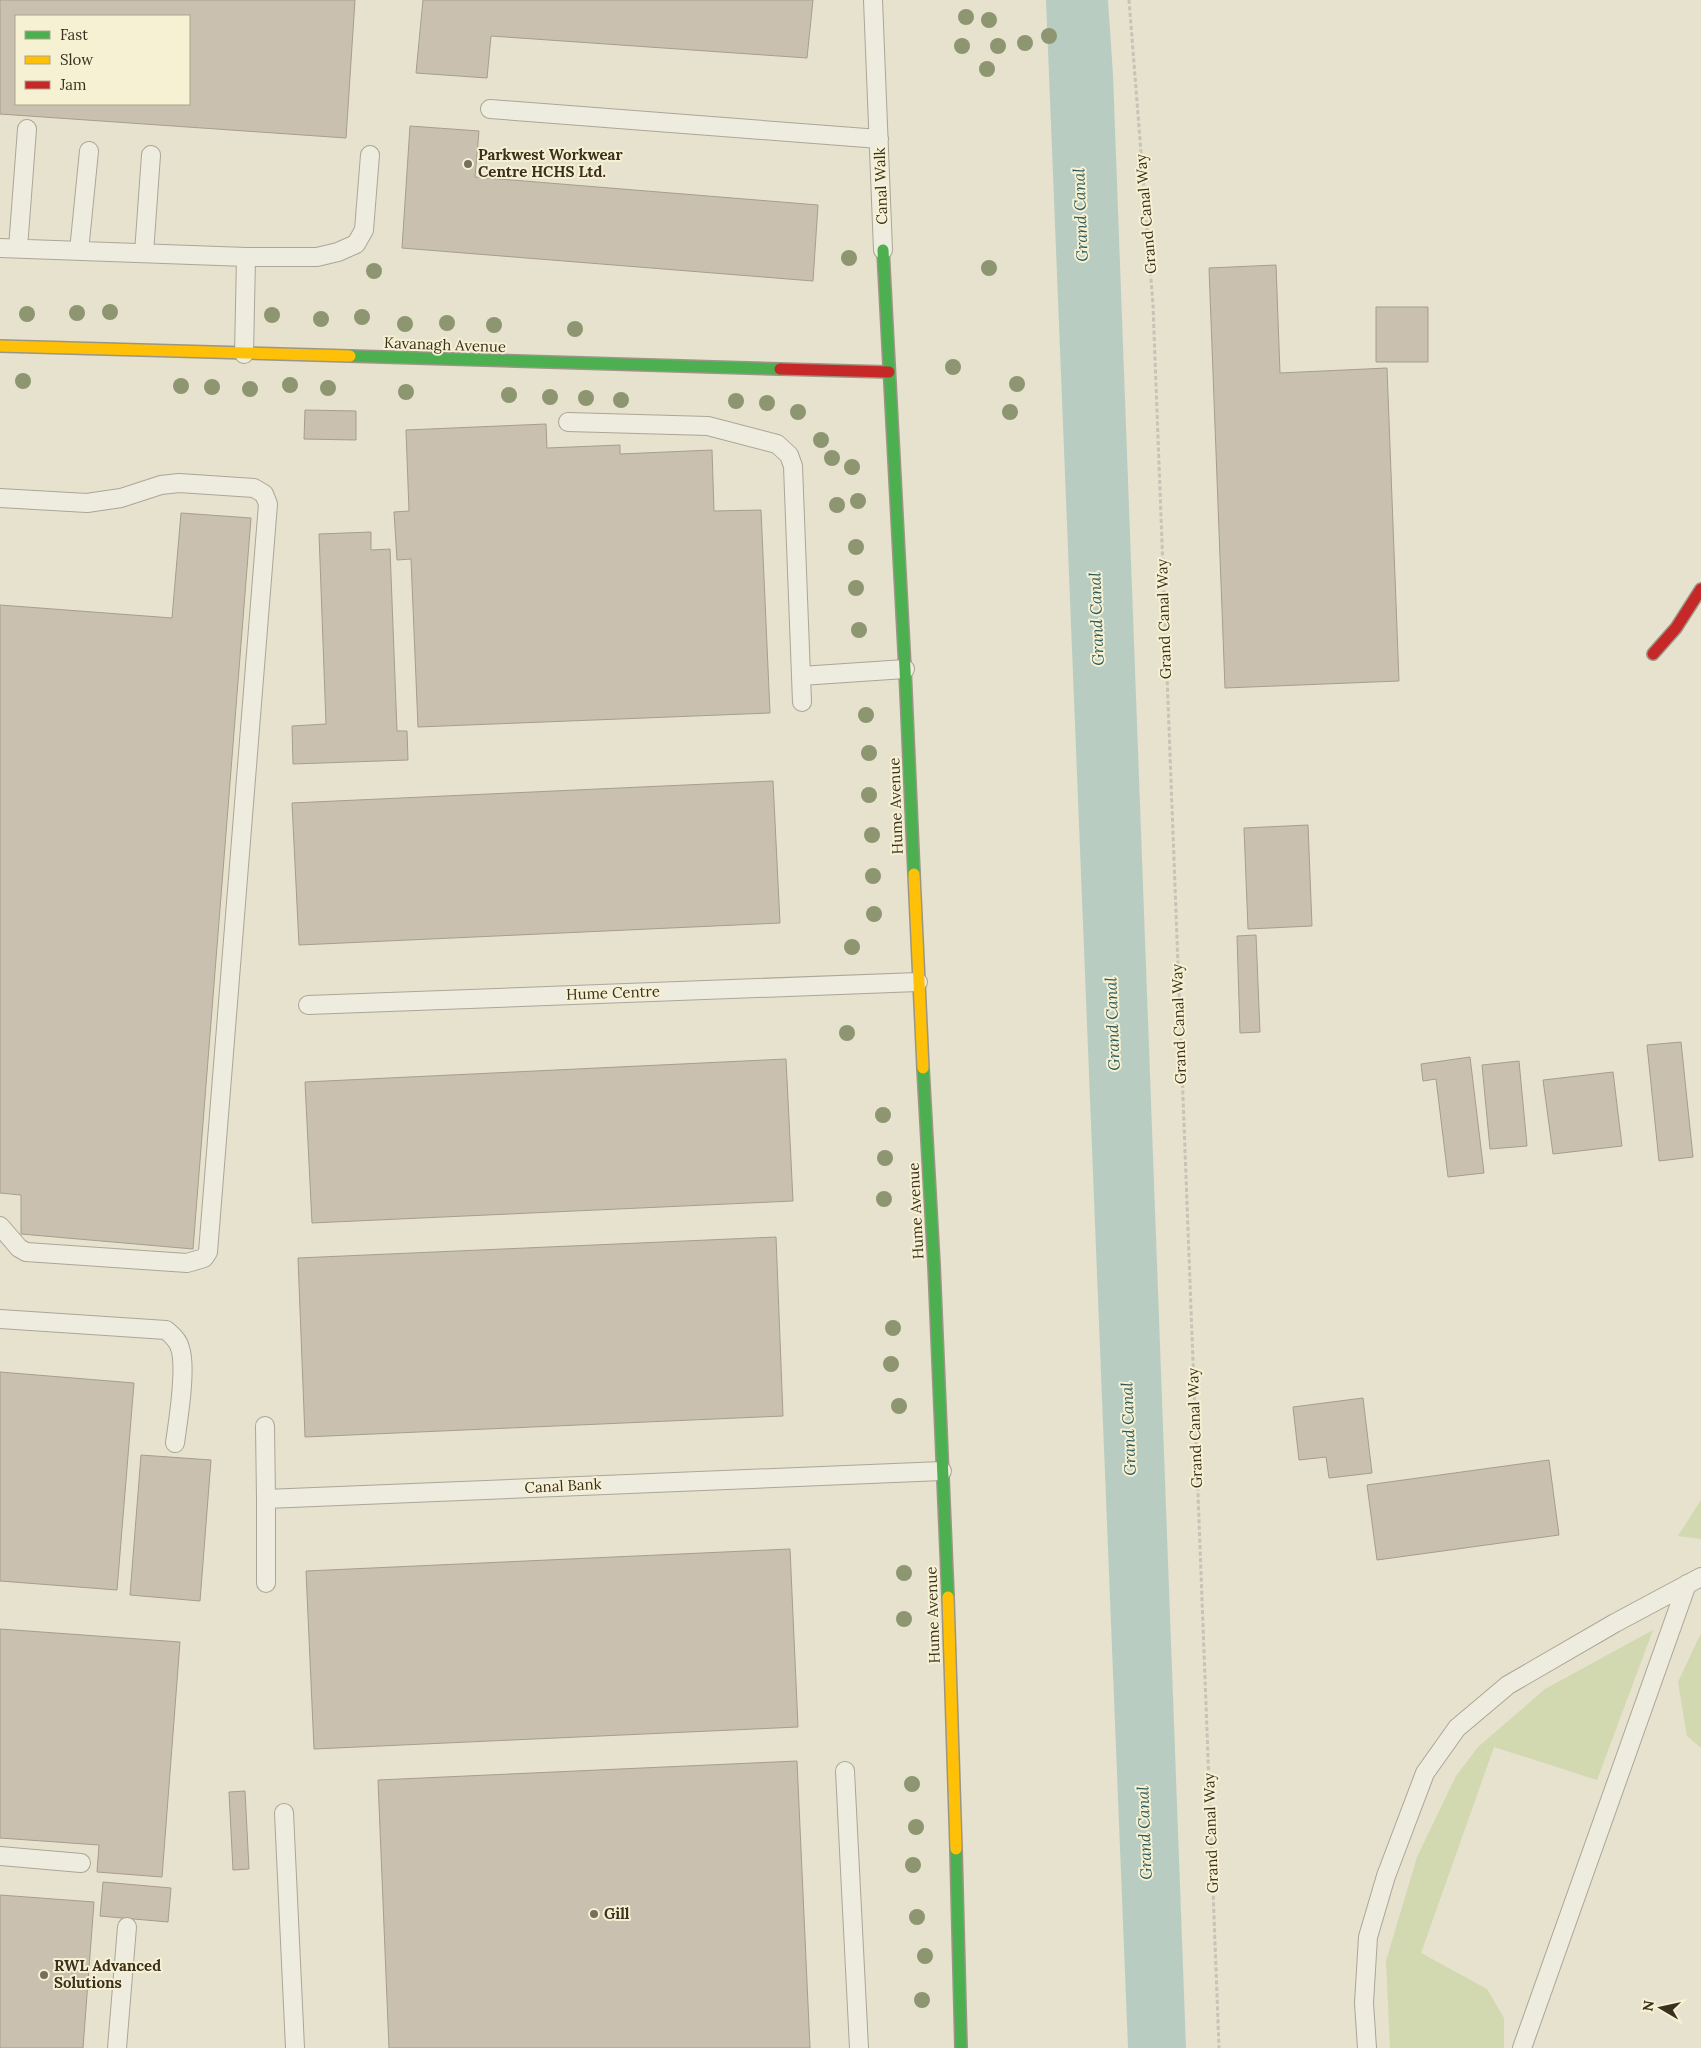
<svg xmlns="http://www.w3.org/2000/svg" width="1701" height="2048" font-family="Lora,serif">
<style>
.green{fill:#d2d8b0}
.water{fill:#b9ccc2}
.building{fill:#cac0af;stroke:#a79d8d;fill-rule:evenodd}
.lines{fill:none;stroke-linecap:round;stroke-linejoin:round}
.lane-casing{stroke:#aba697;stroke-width:20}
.fast-casing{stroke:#9b9586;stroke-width:14}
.slow-casing{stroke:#9b9586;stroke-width:14}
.jam-casing{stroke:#9b9586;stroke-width:14}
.path{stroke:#c7c3b6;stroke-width:3;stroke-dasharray:4 2.5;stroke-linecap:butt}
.lane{stroke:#eeebdf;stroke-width:18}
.fast{stroke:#4caf50;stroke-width:11}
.slow{stroke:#ffc107;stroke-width:11}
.jam{stroke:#c62828;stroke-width:11}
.tree{fill:#8d9670}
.poi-dot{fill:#776e5c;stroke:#f7f1d3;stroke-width:2}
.labels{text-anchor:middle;stroke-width:4;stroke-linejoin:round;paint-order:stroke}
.poi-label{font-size:15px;font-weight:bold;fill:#3b2f1e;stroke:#f7f1d3;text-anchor:start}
.street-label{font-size:15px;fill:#3b2f1e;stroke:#f7f1d3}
.water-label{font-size:16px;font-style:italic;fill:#2c595b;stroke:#f7f1d3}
</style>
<rect width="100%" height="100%" fill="#e6e2ce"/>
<path class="green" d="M 1701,1500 L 1701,1539 L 1678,1536 Z
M 1653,1630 L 1597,1780 L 1494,1747 L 1421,1953 L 1487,1989 L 1504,2018 L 1504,2048 L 1390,2048 L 1386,1961 L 1417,1857 L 1456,1776 L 1478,1747 L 1545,1689 Z
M 1701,1633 L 1701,1748 L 1687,1736 L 1678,1682 Z"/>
<path class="water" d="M 1046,0 L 1108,0 L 1113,75 L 1186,2048 L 1128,2048 Z"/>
<path class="building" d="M 0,0 L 355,0 L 346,138 L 0,114 ZM 16,16 L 189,16 L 189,104 L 16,104 Z
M 423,0 L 813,0 L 807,58 L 491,36 L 487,78 L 416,73 Z
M 410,126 L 479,131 L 475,177 L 818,205 L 813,281 L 402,248 Z
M 1276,265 L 1280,373 L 1387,368 L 1399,681 L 1225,688 L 1209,268 Z
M 1376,307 L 1428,307 L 1428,362 L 1376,362 Z
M 305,410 L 356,411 L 356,440 L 304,439 Z
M 546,424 L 547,448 L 620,445 L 620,454 L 712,450 L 714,511 L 761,510 L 770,713 L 418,727 L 411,559 L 397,560 L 394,512 L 409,511 L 406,430 Z
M 181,513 L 251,518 L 193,1249 L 21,1234 L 21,1195 L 0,1193 L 0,605 L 172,618 Z
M 371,532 L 371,550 L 390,549 L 397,731 L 407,731 L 408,760 L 293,764 L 292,726 L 326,724 L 319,534 Z
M 773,781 L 780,923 L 299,945 L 292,803 Z
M 1308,825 L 1312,926 L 1248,929 L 1244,828 Z
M 1256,935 L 1260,1032 L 1240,1033 L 1237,936 Z
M 1681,1042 L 1693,1157 L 1659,1161 L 1647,1045 Z
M 1470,1057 L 1484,1173 L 1448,1177 L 1436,1079 L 1423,1081 L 1421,1064 Z
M 786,1059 L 793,1201 L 312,1223 L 305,1082 Z
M 1519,1061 L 1527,1146 L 1490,1149 L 1482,1065 Z
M 1613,1072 L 1622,1146 L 1553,1154 L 1543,1080 Z
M 776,1237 L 783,1416 L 305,1437 L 298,1258 Z
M 0,1372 L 134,1383 L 117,1590 L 0,1581 Z
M 1363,1398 L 1372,1473 L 1329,1478 L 1326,1457 L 1299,1460 L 1293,1407 Z
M 141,1455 L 211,1460 L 200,1601 L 130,1595 Z
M 1549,1460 L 1559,1535 L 1377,1560 L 1367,1485 Z
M 790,1549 L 798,1727 L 314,1749 L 306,1571 Z
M 0,1629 L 180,1642 L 162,1877 L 97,1872 L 99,1845 L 0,1838 Z
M 797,1761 L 810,2048 L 389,2048 L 378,1780 Z
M 245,1791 L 249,1869 L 233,1870 L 229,1792 Z
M 103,1882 L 171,1888 L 168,1922 L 100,1916 Z
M 0,1895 L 94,1902 L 83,2048 L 0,2048 Z"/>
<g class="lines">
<g class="lane-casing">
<path id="lane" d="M 873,0 L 883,250
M 490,109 L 879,139
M 0,248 L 246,257 L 244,354
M 18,248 L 27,129
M 79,251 L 89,151
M 144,253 L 151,155
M 246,257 L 317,257 L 338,252 L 356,244 L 364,230 L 370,155
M 568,422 L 708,426 L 777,444 L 789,455 L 793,466 L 801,676 L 905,669
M 0,498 L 87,503 L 121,498 L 161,485 L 179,483 L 254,488 L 264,494 L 268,504 L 208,1252 L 204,1258 L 187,1263 L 26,1252 L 19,1248 L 0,1226
M 801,676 L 802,702
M 308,1005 L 918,982
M 0,1319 L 166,1330 C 172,1335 178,1340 180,1348 C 187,1368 178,1421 175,1443
M 265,1426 L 266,1499
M 266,1583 L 266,1499 L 942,1471
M 845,1771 L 859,2048
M 284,1813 L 295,2048
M 0,1856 L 81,1863
M 117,2048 L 127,1927
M 1367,2048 L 1364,2003 L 1368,1937 L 1386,1876 L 1425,1773 L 1457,1728 L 1508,1685 L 1615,1623 L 1701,1577
M 1522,2048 L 1687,1584"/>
</g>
<g class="fast-casing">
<path id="fast" d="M 883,250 L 905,669 L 914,874
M 350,356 L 780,369
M 923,1068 L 934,1265 L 948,1597
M 956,1849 L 961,2048"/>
</g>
<g class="slow-casing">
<path id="slow" d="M 0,346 L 350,356
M 914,874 L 923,1068
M 948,1597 L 956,1849"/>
</g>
<g class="jam-casing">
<path id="jam" d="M 780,369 L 889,372
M 1653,654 L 1676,628 L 1701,589"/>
</g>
<path class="path" d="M 1129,0 L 1153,305 L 1219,2048"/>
<use href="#lane" class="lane"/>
<use href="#fast" class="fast"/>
<use href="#slow" class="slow"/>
<use href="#jam" class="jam"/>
</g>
<g class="tree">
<circle cx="966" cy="17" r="8"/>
<circle cx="989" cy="20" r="8"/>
<circle cx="1049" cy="36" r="8"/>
<circle cx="1025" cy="43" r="8"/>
<circle cx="962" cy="46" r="8"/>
<circle cx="998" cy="46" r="8"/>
<circle cx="987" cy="69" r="8"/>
<circle cx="849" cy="258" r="8"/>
<circle cx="989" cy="268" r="8"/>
<circle cx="374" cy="271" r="8"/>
<circle cx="110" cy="312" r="8"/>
<circle cx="77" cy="313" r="8"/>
<circle cx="27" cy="314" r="8"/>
<circle cx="272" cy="315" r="8"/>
<circle cx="362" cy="317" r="8"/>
<circle cx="321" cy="319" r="8"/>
<circle cx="447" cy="323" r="8"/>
<circle cx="405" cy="324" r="8"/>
<circle cx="494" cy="325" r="8"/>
<circle cx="575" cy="329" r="8"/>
<circle cx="953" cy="367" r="8"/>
<circle cx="23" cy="381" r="8"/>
<circle cx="1017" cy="384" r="8"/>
<circle cx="290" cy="385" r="8"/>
<circle cx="181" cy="386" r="8"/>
<circle cx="212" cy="387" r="8"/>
<circle cx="328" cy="388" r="8"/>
<circle cx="250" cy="389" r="8"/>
<circle cx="406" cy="392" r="8"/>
<circle cx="509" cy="395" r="8"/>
<circle cx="550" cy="397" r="8"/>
<circle cx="586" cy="398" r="8"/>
<circle cx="621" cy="400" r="8"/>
<circle cx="736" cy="401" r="8"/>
<circle cx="767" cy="403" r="8"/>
<circle cx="798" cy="412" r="8"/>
<circle cx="1010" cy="412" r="8"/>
<circle cx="821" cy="440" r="8"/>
<circle cx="832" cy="458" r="8"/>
<circle cx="852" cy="467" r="8"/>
<circle cx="858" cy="501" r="8"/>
<circle cx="837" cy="505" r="8"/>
<circle cx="856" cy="547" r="8"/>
<circle cx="856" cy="588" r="8"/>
<circle cx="859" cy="630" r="8"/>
<circle cx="866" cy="715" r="8"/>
<circle cx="869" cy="753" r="8"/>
<circle cx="869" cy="795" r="8"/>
<circle cx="872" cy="835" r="8"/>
<circle cx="873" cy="876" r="8"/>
<circle cx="874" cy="914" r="8"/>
<circle cx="852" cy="947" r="8"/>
<circle cx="847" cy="1033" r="8"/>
<circle cx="883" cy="1115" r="8"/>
<circle cx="885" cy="1158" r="8"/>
<circle cx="884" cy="1199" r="8"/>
<circle cx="893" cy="1328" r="8"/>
<circle cx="891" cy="1364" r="8"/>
<circle cx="899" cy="1406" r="8"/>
<circle cx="904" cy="1573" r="8"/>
<circle cx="904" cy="1619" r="8"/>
<circle cx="912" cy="1784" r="8"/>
<circle cx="916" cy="1827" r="8"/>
<circle cx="913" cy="1865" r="8"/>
<circle cx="917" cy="1917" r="8"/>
<circle cx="925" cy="1956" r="8"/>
<circle cx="922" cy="2000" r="8"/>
</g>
<g class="poi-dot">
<circle cx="468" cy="164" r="5"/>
<circle cx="594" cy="1914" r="5"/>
<circle cx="44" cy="1975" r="5"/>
</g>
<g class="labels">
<g class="poi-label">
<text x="478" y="160">Parkwest Workwear<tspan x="478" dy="17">Centre HCHS Ltd.</tspan></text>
<text x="604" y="1919">Gill</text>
<text x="54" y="1971">RWL Advanced<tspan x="54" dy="17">Solutions</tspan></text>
</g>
<g class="street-label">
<text transform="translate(881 186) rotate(-92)" y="5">Canal Walk</text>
<text transform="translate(1146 214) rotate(-95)" y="5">Grand Canal Way</text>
<text transform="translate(445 345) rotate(2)" y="5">Kavanagh Avenue</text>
<text transform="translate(1164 619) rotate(-92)" y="5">Grand Canal Way</text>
<text transform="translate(896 806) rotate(-92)" y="5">Hume Avenue</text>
<text transform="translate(613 993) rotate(-2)" y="5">Hume Centre</text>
<text transform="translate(1179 1024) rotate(-92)" y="5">Grand Canal Way</text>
<text transform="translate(916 1211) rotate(-93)" y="5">Hume Avenue</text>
<text transform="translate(1195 1428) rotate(-92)" y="5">Grand Canal Way</text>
<text transform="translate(563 1486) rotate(-3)" y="5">Canal Bank</text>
<text transform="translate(933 1615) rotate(-92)" y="5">Hume Avenue</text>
<text transform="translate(1211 1833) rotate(-92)" y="5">Grand Canal Way</text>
</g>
<g class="water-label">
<text transform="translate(1080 215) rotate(-92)" y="6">Grand Canal</text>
<text transform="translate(1096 619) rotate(-92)" y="6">Grand Canal</text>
<text transform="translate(1112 1024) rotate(-92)" y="6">Grand Canal</text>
<text transform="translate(1128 1429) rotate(-92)" y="6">Grand Canal</text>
<text transform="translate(1144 1833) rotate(-92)" y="6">Grand Canal</text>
</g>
</g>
<rect x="15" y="15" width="175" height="90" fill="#f7f1d3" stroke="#aca38b"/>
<rect x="25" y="31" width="25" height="8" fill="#4caf50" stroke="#aca38b"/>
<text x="60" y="40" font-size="15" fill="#3b2f1e">Fast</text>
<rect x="25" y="56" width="25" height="8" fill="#ffc107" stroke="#aca38b"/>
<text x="60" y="65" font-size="15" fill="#3b2f1e">Slow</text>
<rect x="25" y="81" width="25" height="8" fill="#c62828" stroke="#aca38b"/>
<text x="60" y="90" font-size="15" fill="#3b2f1e">Jam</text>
<g transform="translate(1661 2008) rotate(279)" stroke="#f7f1d3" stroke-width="4" paint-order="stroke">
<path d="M0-4L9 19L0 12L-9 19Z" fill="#3b2f1e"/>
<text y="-8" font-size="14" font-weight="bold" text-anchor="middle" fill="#3b2f1e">N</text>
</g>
</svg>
